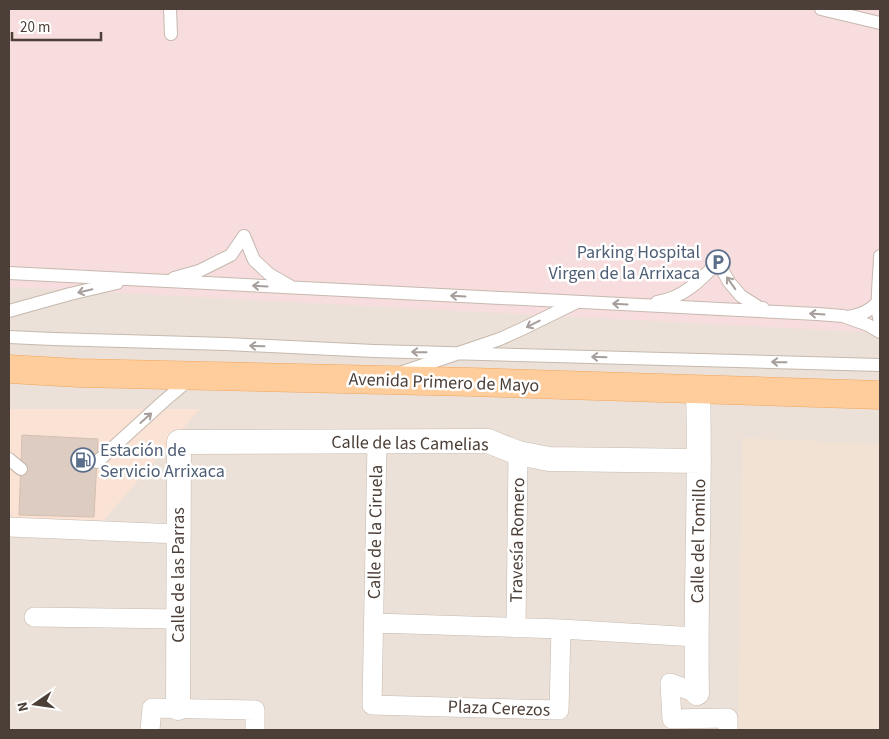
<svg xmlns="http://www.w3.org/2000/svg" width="889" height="739" font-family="'Source Sans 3',sans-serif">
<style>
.residential{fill:#ebe1d8}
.commercial{fill:#fae2d4}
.education{fill:#f1e2d3}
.medical{fill:#f8dddf}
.building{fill:#ddccc1;stroke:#d5bfb1}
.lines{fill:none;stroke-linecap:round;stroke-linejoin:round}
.service-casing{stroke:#c6b9ae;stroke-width:14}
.pedestrian-casing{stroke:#c6b9ae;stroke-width:20}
.minor-casing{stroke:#c6b9ae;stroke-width:25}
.primary-casing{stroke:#f1a55e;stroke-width:29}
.service{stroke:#fff;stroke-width:12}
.pedestrian{stroke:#fff;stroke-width:19}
.minor{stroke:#fff;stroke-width:24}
.primary{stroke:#ffcd9b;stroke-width:28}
.oneway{stroke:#a69f9b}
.labels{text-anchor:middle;stroke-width:5;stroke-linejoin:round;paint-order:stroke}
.service-label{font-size:18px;fill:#4e5e75;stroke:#fff;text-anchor:end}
.street-label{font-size:18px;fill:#4c3f37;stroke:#fff}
</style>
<rect width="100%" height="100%" fill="#f7f0ea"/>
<path class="residential" d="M 9,9 L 880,9 L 880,730 L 9,730 Z"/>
<path class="commercial" d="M 9,409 L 200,409 L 104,520 L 16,522 L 9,510 Z"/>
<path class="education" d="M 742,438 L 880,444 L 880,730 L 738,730 Z"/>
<path class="medical" d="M 9,9 L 880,9 L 880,333 L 9,287 Z"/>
<path class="building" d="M 22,435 L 98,439 L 94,517 L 19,515 Z"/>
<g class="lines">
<g class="service-casing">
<path id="service" d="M 170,9 L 171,34
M 821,9 L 880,23
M 244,236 L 254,260 L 269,274 L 290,286
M 880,256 C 880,271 875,309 880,321
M 9,273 L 817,314 L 843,316 L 868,325 L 880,332
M 174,278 L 199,271 L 231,255 L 244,236
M 657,302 C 683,298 700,281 718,262 L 729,282 L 741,296 L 760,308 L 763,308
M 9,311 L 70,294 L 117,283
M 847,317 C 860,315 869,312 878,302
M 9,337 L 53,339 L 226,344 L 374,351 L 880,365
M 403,372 L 500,339 L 522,329 L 575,303
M 9,459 L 21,469
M 97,462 L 164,401 L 190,379"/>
</g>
<g class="pedestrian-casing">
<path id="pedestrian" d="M 9,527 L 179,534
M 34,617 L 178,619
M 374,623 L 561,629 L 559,710 L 372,705 L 377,442
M 516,628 L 518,453
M 561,629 L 696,637
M 697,693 L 670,683 L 672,719 L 728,718 L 728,730
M 150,730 L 152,708 L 255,710 L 255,730"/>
</g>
<g class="minor-casing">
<path id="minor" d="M 697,693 C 695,592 701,490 698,389
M 178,708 L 179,442 L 488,441 L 518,453 L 549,459 L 699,461"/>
</g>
<g class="primary-casing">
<path id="primary" d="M 9,369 L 78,373 L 472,382 L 880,395"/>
</g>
<use href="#service" class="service"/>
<use href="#pedestrian" class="pedestrian"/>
<use href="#minor" class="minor"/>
<use href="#primary" class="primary"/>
</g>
<defs><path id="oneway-shaft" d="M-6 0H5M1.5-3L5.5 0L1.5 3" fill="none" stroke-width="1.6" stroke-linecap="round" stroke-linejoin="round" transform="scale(1.25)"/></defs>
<g class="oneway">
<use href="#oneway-shaft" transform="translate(731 283) rotate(-125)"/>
<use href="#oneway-shaft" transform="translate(260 286) rotate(-177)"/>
<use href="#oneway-shaft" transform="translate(85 291) rotate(167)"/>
<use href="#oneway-shaft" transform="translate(458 296) rotate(-177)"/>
<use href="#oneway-shaft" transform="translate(620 304) rotate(-177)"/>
<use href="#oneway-shaft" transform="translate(817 314) rotate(-176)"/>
<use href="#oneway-shaft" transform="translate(533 324) rotate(153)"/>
<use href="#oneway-shaft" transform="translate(257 346) rotate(-178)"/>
<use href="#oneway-shaft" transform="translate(419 352) rotate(-179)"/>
<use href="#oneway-shaft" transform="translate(599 357) rotate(-178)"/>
<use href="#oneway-shaft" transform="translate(779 362) rotate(-179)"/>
<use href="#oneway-shaft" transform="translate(146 418) rotate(-42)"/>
</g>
<defs>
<g id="parking-ring" transform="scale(1.25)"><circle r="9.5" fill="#fff" stroke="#5c6f8a" stroke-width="1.5"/><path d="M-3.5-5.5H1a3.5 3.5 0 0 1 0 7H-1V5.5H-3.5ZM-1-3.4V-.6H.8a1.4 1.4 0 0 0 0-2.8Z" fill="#5c6f8a"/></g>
<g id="fuel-ring" transform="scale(1.25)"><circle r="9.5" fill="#fff" stroke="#5c6f8a" stroke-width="1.5"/><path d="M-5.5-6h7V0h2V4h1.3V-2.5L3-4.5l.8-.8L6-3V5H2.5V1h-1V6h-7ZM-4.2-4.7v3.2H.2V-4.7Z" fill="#5c6f8a"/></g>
</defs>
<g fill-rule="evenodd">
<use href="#parking-ring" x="718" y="262"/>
<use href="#fuel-ring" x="83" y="460"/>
</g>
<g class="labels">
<g class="service-label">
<text x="700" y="258">Parking Hospital<tspan x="700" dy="21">Virgen de la Arrixaca</tspan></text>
<text x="100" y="456" text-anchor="start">Estación de<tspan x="100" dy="21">Servicio Arrixaca</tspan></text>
</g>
<g class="street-label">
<text transform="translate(444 382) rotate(2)" y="6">Avenida Primero de Mayo</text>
<text transform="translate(410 443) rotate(1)" y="6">Calle de las Camelias</text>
<text transform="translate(375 532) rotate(-89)" y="6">Calle de la Ciruela</text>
<text transform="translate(517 540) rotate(-89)" y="6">Travesía Romero</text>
<text transform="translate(698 541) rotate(-89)" y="6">Calle del Tomillo</text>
<text transform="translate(178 575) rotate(-90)" y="6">Calle de las Parras</text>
<text transform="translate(499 708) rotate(2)" y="6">Plaza Cerezos</text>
</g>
</g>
<rect width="889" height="739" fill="none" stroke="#4c3f37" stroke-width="20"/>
<g transform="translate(35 704) rotate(257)" stroke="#ffffff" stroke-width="4" paint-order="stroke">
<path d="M0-4L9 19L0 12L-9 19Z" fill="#4c3f37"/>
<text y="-8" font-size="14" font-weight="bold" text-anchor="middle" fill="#4c3f37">N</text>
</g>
<path d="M12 32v8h89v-8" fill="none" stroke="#4c3f37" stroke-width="2.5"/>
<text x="20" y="32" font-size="15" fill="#4c3f37" stroke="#ffffff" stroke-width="4" paint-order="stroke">20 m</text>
</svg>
